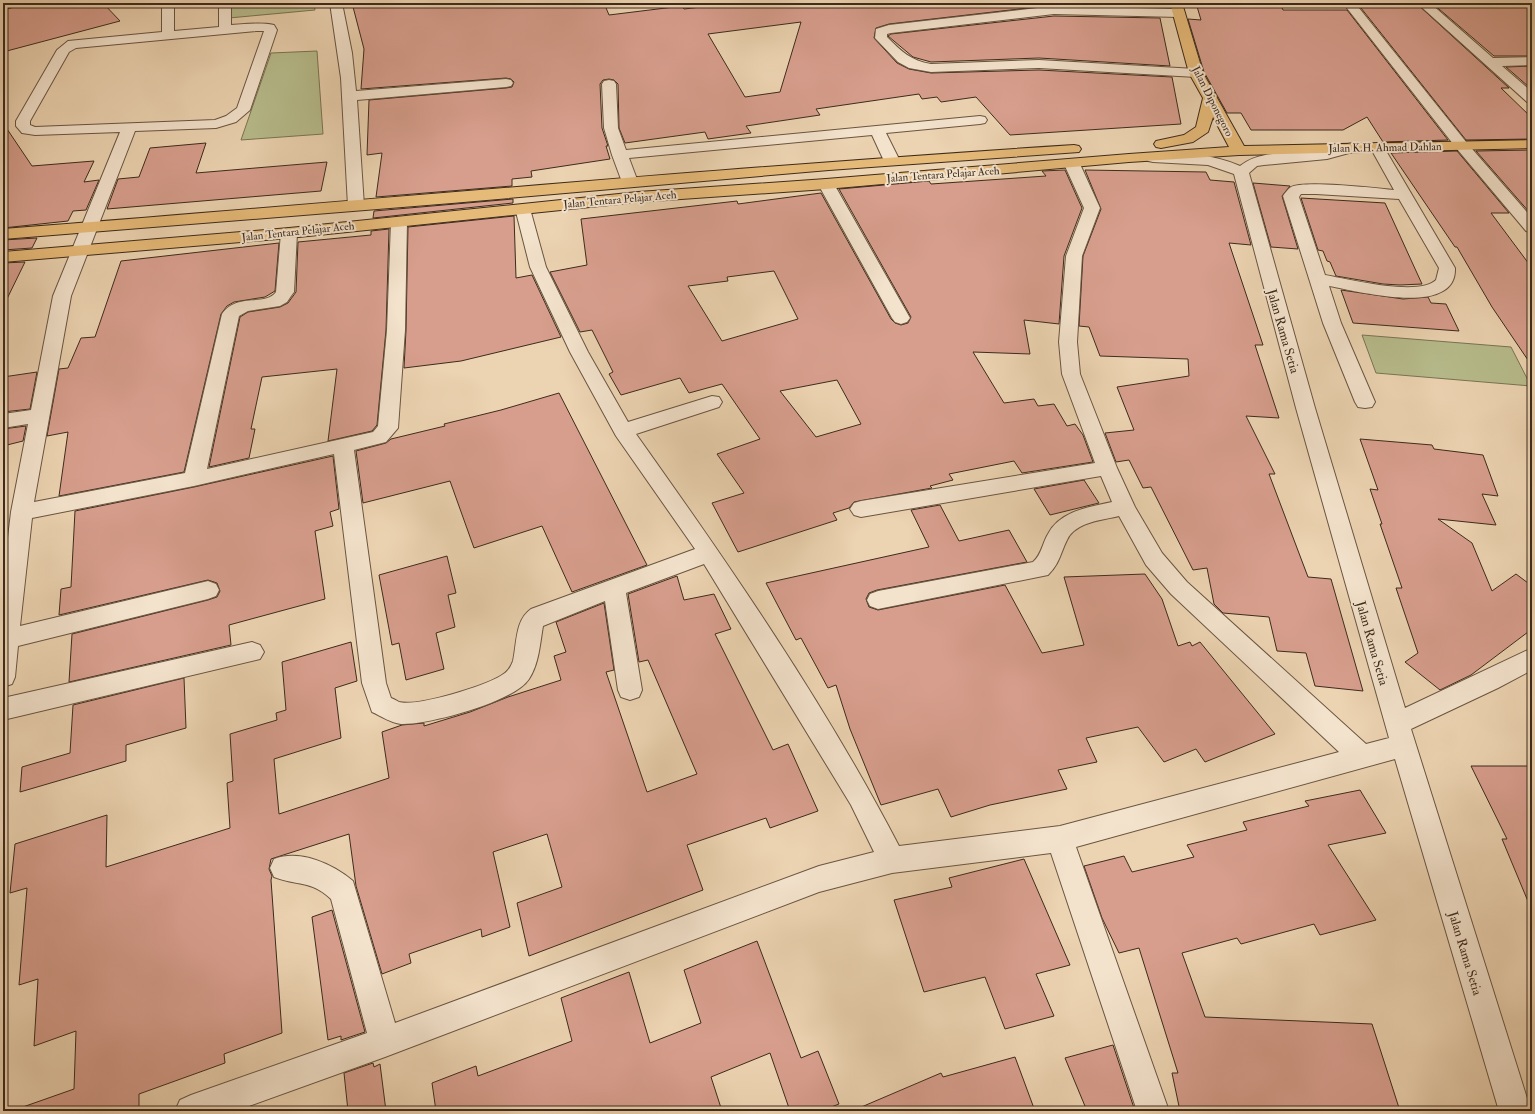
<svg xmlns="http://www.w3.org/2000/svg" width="1535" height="1114" font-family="'IM FELL Double Pica',serif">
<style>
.green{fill:#b7bc8c;stroke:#7a7454}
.building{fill:#d79e8d;stroke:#3d2b1c;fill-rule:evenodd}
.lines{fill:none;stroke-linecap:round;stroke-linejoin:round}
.minor-casing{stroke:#695541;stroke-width:2}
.major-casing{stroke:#3d2b1c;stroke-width:2}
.minor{fill:#f3e2cc;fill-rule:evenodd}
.major{fill:#e6ba78;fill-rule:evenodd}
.labels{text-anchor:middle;stroke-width:4;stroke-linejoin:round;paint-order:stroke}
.far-street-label{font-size:11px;fill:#3d2b1c;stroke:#f3e2cc}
.street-label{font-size:13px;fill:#3d2b1c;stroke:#f3e2cc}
</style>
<rect width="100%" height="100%" fill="#ecd3b1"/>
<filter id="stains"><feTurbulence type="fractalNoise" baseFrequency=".005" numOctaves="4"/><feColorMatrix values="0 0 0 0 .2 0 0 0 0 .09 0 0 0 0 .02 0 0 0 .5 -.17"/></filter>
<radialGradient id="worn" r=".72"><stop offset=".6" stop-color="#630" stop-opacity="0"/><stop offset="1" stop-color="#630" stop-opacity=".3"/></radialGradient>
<path class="green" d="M 229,3 L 314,3 L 315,10 L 229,18 Z
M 317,51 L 323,134 L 241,140 L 271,53 Z
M 1362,335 L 1511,347 L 1531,386 L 1376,373 Z"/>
<path class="building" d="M 30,3 L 103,3 L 120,21 L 3,52 L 3,10 Z
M 352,3 L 604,3 L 609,15 L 682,6 L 684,9 L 735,3 L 1144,3 L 1144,7 L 1054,5 L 889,24 L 876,28 L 874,38 L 897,63 L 909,69 L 931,73 L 1039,70 L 1172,77 L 1181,124 L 1010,135 L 976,97 L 941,102 L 937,97 L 922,99 L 919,94 L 816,109 L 820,115 L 746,126 L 751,133 L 708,139 L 705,132 L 625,143 L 619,128 L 618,84 L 614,80 L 609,79 L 603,80 L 600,84 L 602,128 L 608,146 L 606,146 L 610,159 L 531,171 L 532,177 L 512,179 L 512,186 L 376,197 L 382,153 L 367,155 L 369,100 L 506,88 L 512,87 L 514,82 L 511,79 L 506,78 L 361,89 L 364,49 ZM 801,22 L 780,92 L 745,97 L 708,34 Z
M 1196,3 L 1280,3 L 1283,10 L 1347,10 L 1448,140 L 1383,142 L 1367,117 L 1343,130 L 1251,130 L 1241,113 L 1227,113 L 1204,72 L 1188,19 L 1201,20 Z
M 1357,3 L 1416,3 L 1509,88 L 1501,88 L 1532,118 L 1532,139 L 1466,140 Z
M 1432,3 L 1532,3 L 1532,56 L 1494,56 Z
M 1054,16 L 1160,18 L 1170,66 L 1039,58 L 931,62 L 913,57 L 888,36 L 891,34 Z
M 1532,66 L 1532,87 L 1529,87 L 1506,67 Z
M 3,123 L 32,166 L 94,161 L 84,182 L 99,180 L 86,210 L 73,211 L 68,221 L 3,228 Z
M 206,143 L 196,173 L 327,162 L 321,191 L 107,209 L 118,179 L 139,177 L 150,148 Z
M 1532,150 L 1532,213 L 1530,213 L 1476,151 Z
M 1457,151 L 1509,213 L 1491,213 L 1532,268 L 1532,366 L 1492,307 L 1457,247 L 1455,247 L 1391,153 Z
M 1065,170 L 1082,208 L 1064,256 L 1059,324 L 1024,320 L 1030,354 L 973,352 L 1004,403 L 1034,399 L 1038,406 L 1054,404 L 1067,426 L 1075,424 L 1083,435 L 1093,462 L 1022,473 L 1014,461 L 949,474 L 953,480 L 930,486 L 932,488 L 854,502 L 849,508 L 833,513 L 837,520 L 738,552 L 712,503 L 744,493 L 717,454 L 760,439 L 722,384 L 689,393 L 680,378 L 621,395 L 609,374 L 613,372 L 592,330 L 580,332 L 550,272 L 587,265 L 581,219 L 737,201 L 738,204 L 821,193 L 891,319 L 895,323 L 901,325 L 908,323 L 911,317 L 839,189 L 929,181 L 931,184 L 1046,176 L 1042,171 ZM 774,271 L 798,319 L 722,341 L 688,286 L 728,281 L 727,277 ZM 837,380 L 861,424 L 816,437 L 780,391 Z
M 1085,170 L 1206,172 L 1210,180 L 1234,182 L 1251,245 L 1229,243 L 1263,345 L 1255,345 L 1279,418 L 1246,416 L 1275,474 L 1269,474 L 1308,577 L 1331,579 L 1363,691 L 1315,686 L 1306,653 L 1277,651 L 1269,617 L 1223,613 L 1214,604 L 1207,568 L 1193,570 L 1151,487 L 1143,488 L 1129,460 L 1116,462 L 1105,433 L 1134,430 L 1117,387 L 1189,376 L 1188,359 L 1100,356 L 1089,327 L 1079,326 L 1083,256 L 1101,209 Z
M 1253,183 L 1290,186 L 1282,196 L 1298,249 L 1271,247 Z
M 1301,198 L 1385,203 L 1422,284 L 1400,285 L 1383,284 L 1336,276 L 1330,262 L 1327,261 L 1323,251 L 1318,250 Z
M 513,199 L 513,203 L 373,218 L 374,211 Z
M 514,216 L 516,278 L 532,275 L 561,337 L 461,361 L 404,368 L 406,330 L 408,227 Z
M 389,229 L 386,330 L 377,425 L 372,431 L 328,441 L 337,369 L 262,377 L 251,429 L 255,429 L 249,458 L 209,467 L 240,317 L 248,312 L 280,307 L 288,303 L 296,292 L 298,242 L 371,235 L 371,231 Z
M 37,238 L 32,248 L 3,250 L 3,240 Z
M 279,243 L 275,291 L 265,297 L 234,302 L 227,306 L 221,314 L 184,472 L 59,496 L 68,432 L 47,436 L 59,369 L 68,368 L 81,338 L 95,337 L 121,261 Z
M 25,262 L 3,307 L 3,263 Z
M 1341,290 L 1403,299 L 1428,297 L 1431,303 L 1446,304 L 1459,331 L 1353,323 Z
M 37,372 L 30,409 L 3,412 L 3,377 Z
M 559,393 L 647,565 L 572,592 L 542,526 L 474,548 L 450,481 L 363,503 L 356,451 L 386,443 L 391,439 L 445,426 L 444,424 L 501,410 Z
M 26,426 L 23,441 L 3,446 L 3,429 Z
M 1360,439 L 1432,445 L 1434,449 L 1483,455 L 1498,496 L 1482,494 L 1496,525 L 1438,519 L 1472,543 L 1492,591 L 1516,574 L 1532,586 L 1532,629 L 1471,675 L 1440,690 L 1405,662 L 1418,653 L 1396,588 L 1402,588 L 1380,524 L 1382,524 L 1370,489 L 1378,490 Z
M 333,456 L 339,509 L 330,512 L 333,526 L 315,531 L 325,599 L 229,625 L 231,645 L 69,682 L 72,634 L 208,600 L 217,597 L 220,591 L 217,583 L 208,580 L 59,615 L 61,589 L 71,587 L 75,511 L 194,487 Z
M 1084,480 L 1099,503 L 1050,515 L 1034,489 Z
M 940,505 L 959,541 L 1009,530 L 1027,562 L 877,590 L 869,593 L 866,599 L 869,607 L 878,610 L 1005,585 L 1042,653 L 1084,645 L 1064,577 L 1145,574 L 1162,599 L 1178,646 L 1190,642 L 1192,646 L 1200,642 L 1275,734 L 1205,762 L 1196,749 L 1164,762 L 1138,727 L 1086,738 L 1097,762 L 1058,770 L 1067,789 L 990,805 L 951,817 L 938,789 L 881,805 L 850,729 L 836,685 L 828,688 L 801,638 L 796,640 L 766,583 L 929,547 L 911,510 Z
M 447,556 L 456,593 L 448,595 L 455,627 L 436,633 L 444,669 L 406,680 L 399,643 L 392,645 L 379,575 Z
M 677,576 L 684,600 L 714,594 L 731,629 L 715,634 L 773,750 L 788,744 L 818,811 L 770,828 L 766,818 L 687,845 L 703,890 L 529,956 L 517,903 L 562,887 L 547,834 L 493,852 L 510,927 L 482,937 L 481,929 L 409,954 L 411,963 L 382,974 L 356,886 L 349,834 L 274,858 L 271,859 L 269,869 L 272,876 L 271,880 L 282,1033 L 224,1054 L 225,1063 L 139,1094 L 139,1111 L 21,1111 L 20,1108 L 74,1089 L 76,1031 L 34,1046 L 38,979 L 19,985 L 27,888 L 10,893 L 15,844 L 107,815 L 106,867 L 230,828 L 227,783 L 233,781 L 230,734 L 277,720 L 276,713 L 286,710 L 282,662 L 351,642 L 357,681 L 335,688 L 341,738 L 274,759 L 279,814 L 389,778 L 382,732 L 402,725 L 424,723 L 424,726 L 470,712 L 508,697 L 561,680 L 554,656 L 566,652 L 556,622 L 604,603 L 614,670 L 606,672 L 647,792 L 697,774 L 648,660 L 639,662 L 628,594 Z
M 184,678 L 186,728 L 126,745 L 126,761 L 20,792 L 22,767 L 70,753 L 73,705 Z
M 1471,766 L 1532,766 L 1532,911 L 1502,839 L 1507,839 Z
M 1360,790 L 1386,833 L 1328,845 L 1376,920 L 1320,935 L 1314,924 L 1241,944 L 1237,938 L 1182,953 L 1205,1017 L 1372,1024 L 1400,1111 L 1180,1111 L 1172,1073 L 1178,1073 L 1139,948 L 1119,953 L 1102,918 L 1084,866 L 1124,856 L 1132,872 L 1194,857 L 1187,845 L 1247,830 L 1243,822 L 1309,806 L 1305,801 Z
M 1024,859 L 1070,965 L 1036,974 L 1054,1016 L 1005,1029 L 985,977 L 924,992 L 894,900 L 952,887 L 949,878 Z
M 332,910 L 365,1032 L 341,1040 L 341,1036 L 328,1040 L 312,917 Z
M 757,941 L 801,1058 L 818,1051 L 839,1104 L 821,1111 L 790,1111 L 770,1053 L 711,1077 L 722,1111 L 436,1111 L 432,1083 L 476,1066 L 478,1076 L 572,1041 L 561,998 L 629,972 L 650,1043 L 701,1023 L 684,970 Z
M 1113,1045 L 1135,1111 L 1087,1111 L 1065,1058 Z
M 1015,1057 L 1035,1111 L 852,1111 L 941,1073 L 943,1077 Z
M 373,1063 L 374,1067 L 380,1064 L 386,1111 L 348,1111 L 344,1073 Z"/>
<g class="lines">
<g class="minor-casing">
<path id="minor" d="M 162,3 L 174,3 L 174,31 L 219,27 L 219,3 L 231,3 L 231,25 C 246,24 260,22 274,25 L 277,30 L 250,110 L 236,122 L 216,128 L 135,131 L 71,296 L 34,502 L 185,473 L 222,314 C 237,292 265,307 276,292 L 281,233 L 283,230 L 289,228 L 295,230 L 297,233 L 294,292 L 291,296 L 287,302 L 280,306 L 248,311 L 239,316 L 207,469 L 373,432 L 378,426 L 387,330 L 391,222 L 393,219 L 399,217 L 405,219 L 407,222 L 405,330 L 398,428 L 386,442 L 354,450 L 386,683 L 391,698 C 394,699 397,701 399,702 C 417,707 490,685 505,673 C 509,670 511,666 513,661 C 517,643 515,620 531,609 L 695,549 L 616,436 L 570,352 L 530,267 L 515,208 L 517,205 L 529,205 L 546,267 L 588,352 L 628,422 L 712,396 L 719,397 L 722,402 L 719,407 L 636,434 C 730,566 824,702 899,846 L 1060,826 L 1339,752 L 1171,594 L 1146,565 L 1119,516 C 1103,520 1075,522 1067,540 C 1060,554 1060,563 1048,575 L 878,609 L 870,606 L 867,600 L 870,594 L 878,591 L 1033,562 C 1042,554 1042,544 1048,534 C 1060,511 1089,507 1112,502 L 1101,476 L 861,517 L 854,515 L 850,509 L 854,503 L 861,501 L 1095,463 L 1062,374 L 1059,342 L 1066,256 L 1084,208 L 1064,164 L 1067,161 L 1077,161 L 1080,164 L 1100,208 L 1082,256 L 1077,342 L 1080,374 L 1117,468 L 1135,507 L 1162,553 L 1187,582 L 1366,744 L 1389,738 L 1296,408 L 1234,174 L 1208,165 L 1153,162 L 1148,161 L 1146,158 L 1148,155 L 1153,154 C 1183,154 1212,153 1240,166 C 1263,147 1300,156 1327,150 C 1338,148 1349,141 1360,144 L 1362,147 L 1360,150 L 1327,159 L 1264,165 L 1257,166 L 1249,173 L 1315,408 L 1405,708 L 1532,648 L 1532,670 L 1498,688 L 1411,729 L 1531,1111 L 1499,1111 L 1395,759 L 1076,847 L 1169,1111 L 1137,1111 L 1051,853 L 892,873 L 819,892 L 385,1057 L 235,1111 L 175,1111 L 180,1100 L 191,1095 L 367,1033 L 331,899 C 311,880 297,886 274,877 L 270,868 L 274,859 C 300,849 333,864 353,881 L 395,1023 L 819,866 L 874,852 L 851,805 L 704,564 L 626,593 L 642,690 L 639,697 L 630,700 L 621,697 L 618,690 L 605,601 L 543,626 C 540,643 539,664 529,679 C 514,702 428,725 401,724 C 391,723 381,716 372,712 L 362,683 L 334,454 L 194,486 L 32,518 L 20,626 L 208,581 L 216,584 L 219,590 L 216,596 L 208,599 L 18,646 L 15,677 L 12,684 L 3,687 L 3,580 L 11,512 L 28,424 L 3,428 L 3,414 L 31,410 L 53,296 L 120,132 L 35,135 L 22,133 L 16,126 L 16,121 L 57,50 L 68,41 L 162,32 ZM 256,31 L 264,31 L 237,108 L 226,116 L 215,120 L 35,127 L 30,125 L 30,121 L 69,52 L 76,48 Z
M 330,3 L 342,3 L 352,53 L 356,91 L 506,79 L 511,80 L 513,83 L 511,86 L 506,87 L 357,100 L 364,206 L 362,209 L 350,209 L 348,206 L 341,78 Z
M 612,3 L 625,3 L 619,7 L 614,6 Z
M 1343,3 L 1355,3 L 1467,143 L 1532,218 L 1532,233 L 1526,231 L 1457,149 Z
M 1417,3 L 1430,3 L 1493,58 L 1532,57 L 1532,65 L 1502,66 L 1532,92 L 1532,103 L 1527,102 Z
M 1054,6 L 1179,9 L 1185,13 L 1179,17 L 1054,14 L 891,33 L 887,34 L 887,37 C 901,51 911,61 931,64 L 1039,60 L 1196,69 L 1201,70 L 1203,73 L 1201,76 L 1196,77 L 1039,68 L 931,72 L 909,68 L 898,62 L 875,38 L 876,29 L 889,25 Z
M 609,80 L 614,81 L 616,84 L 618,128 L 626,150 L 980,116 L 985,117 L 987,120 L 985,123 L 980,124 L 886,133 L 900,161 L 897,164 L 887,164 L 884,161 L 872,135 L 629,158 L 638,182 L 635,185 L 625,185 L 622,182 L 612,155 L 604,128 L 602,84 L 604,81 Z
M 1377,143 L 1382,144 L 1455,268 C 1457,318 1357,291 1329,286 L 1341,323 L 1375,402 L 1372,407 L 1365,408 L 1358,407 L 1355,402 L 1323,323 L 1283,196 C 1285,193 1288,189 1291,187 C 1303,180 1377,188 1394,190 L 1370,147 L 1372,144 ZM 1301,194 L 1316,194 L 1399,199 L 1439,268 L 1436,280 C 1419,297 1348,279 1325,275 L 1299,197 Z
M 826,179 L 831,181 L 834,184 L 910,318 L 907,322 L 901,324 L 895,322 L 892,318 L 818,184 L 821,181 Z
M 252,642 L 260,645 L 264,652 L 260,659 L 3,720 L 3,698 Z"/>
</g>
<g class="major-casing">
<path id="major" d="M 1170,3 L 1182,3 L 1203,73 L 1244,146 L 1532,140 L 1532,148 L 1239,155 L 1129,162 L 826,189 L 638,202 L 289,238 L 3,262 L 3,252 L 289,228 L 638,192 L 826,179 L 1129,154 L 1229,147 L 1213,117 L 1208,132 L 1193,142 L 1161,148 L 1156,147 L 1154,144 L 1156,141 L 1184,135 L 1196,127 L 1203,98 L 1189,73 Z
M 1074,145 L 1079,146 L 1081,149 L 1079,152 L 829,170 L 452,203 L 3,239 L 3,229 C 360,201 717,168 1074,145 Z"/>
</g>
<use href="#minor" class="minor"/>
<use href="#major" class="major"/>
</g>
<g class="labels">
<g class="far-street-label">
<text transform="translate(1213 101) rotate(63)" y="4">Jalan Diponegoro</text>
<text transform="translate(1385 147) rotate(-1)" y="4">Jalan K.H. Ahmad Dahlan</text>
<text transform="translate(943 174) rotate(-4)" y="4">Jalan Tentara Pelajar Aceh</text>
<text transform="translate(620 199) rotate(-5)" y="4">Jalan Tentara Pelajar Aceh</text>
<text transform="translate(298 231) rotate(-6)" y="4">Jalan Tentara Pelajar Aceh</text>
</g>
<g class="street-label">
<text transform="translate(1284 331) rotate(74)" y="5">Jalan Rama Setia</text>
<text transform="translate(1373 643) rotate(74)" y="5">Jalan Rama Setia</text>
<text transform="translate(1466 953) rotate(73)" y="5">Jalan Rama Setia</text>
</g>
</g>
<rect width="1535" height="1114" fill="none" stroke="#ecd3b1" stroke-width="16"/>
<rect x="4" y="4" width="1527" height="1106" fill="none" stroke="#3d2b1c" stroke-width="2"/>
<rect x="8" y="8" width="1519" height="1098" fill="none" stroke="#3d2b1c"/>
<rect width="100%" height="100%" filter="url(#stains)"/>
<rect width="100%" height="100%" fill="url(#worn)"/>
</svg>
